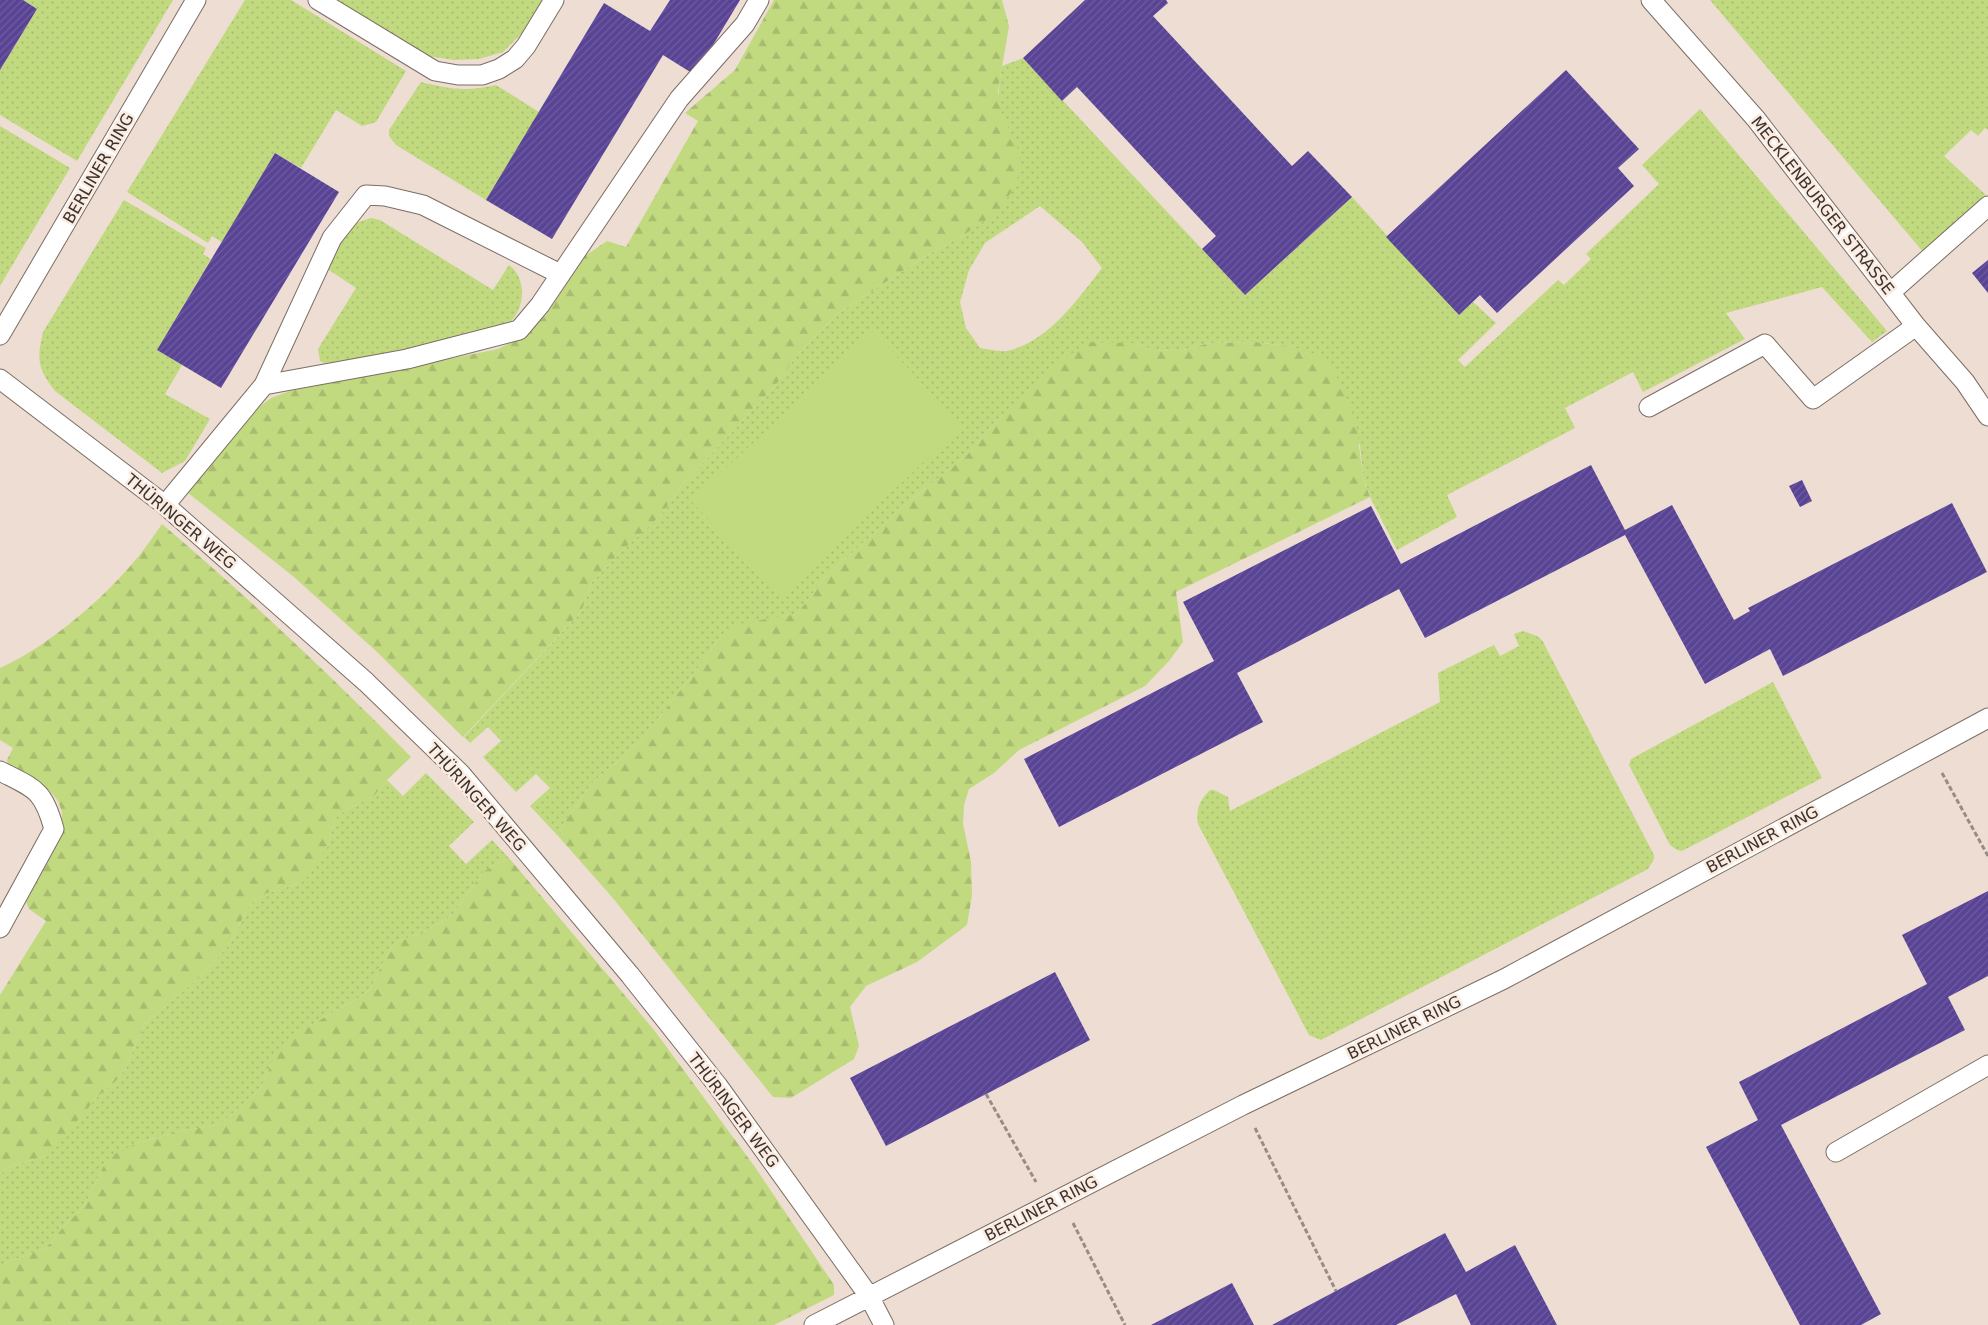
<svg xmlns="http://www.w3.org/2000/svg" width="1988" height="1325" font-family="'DejaVu Sans',sans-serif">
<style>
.grass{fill:url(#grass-dots);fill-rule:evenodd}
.forest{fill:url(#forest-firs)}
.garden{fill:#c1da7f}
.building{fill:url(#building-hatch)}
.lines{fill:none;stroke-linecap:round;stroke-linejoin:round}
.service-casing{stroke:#7b6e64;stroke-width:21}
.path{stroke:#988d86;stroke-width:3;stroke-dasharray:5 2.5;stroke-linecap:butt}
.service{stroke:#fff;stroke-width:19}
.labels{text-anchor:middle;stroke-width:5;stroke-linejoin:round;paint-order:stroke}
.street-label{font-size:16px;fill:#3a3430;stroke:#fbebe0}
</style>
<defs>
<pattern id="grass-dots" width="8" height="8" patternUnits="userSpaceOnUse" patternTransform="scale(1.25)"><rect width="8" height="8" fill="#c1da7f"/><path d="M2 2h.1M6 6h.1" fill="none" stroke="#a7bc6e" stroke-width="1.8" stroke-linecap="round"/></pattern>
<pattern id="forest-firs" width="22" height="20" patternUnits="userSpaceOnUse" patternTransform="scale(1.25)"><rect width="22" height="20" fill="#c1da7f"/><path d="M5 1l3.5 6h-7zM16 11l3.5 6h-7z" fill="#a7bc6e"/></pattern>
<pattern id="building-hatch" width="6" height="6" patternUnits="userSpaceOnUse" patternTransform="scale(1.25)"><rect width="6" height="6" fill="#594395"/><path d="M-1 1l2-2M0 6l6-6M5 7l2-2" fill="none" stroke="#6e5c9e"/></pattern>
</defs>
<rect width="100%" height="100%" fill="#edddd3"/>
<path class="grass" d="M 23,0 L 173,0 L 77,161 L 0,115 L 0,70 L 37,9 Z
M 245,0 L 291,0 L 406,71 L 376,122 L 362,126 L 336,110 L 301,168 L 275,153 L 222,242 L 212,236 L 208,243 L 127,192 Z
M 335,0 L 543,0 L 524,31 L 503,52 L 479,59 L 454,60 L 428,56 Z
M 1710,0 L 1988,0 L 1988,130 L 1985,128 L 1978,136 L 1971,130 L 1944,156 L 1988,197 L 1924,253 Z
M 1023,58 L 1245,295 L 1352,197 L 1459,315 L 1473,302 L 1496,323 L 1458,360 L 1465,367 L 1558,280 L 1564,285 L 1591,259 L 1586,254 L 1659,184 L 1642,165 L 1700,109 L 1887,331 L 1872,342 L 1822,287 L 1726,313 L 1745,339 L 1643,392 L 1633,372 L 1565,408 L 1575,428 L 1447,495 L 1457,517 L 1397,550 L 1372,501 L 1363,477 L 1360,445 L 1293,347 L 1256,342 L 1210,343 L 1179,351 L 1152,350 L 1136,343 L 1000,417 L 967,455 L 911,500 L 825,577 L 797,614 L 776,618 L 720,637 L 698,668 L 638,744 L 592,783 L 566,820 L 558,836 L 530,806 L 550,788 L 536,774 L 516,792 L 483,757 L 501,741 L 488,727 L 470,743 L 464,737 L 581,612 L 592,582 L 628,545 L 660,516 L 682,485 L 775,386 L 798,354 L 837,314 L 924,257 L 965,234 L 1020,166 C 1020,148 1010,136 1003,119 C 996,102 999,84 1002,66 ZM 1040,206 L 1082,242 L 1102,268 C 1078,299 1048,342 1007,351 C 1000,352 988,349 980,348 L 966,328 L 960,302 L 969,270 L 985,243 Z
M 421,82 C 449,89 467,92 496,85 L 539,112 L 486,200 L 396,145 L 389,136 L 389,130 Z
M 0,126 L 70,168 L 0,286 Z
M 124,200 L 206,248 L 203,254 L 211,259 L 157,350 L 182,365 L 165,394 L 210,419 L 185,461 L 162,473 L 55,391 C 37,368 37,359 43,332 Z
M 371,218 L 380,220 L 493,290 L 509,265 C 528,279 525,310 508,324 C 503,328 495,330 489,332 L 333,364 L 325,363 L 320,361 L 318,349 L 356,288 L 329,270 C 326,260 344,232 352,226 C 357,222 365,220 371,218 Z
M 1523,631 L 1537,636 L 1542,640 L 1654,855 L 1654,859 L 1648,869 L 1321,1040 L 1309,1035 L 1198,824 C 1196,809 1199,801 1210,790 L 1214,790 L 1228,797 L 1230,811 L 1440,702 L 1438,673 L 1494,645 L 1500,656 L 1519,646 L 1514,634 Z
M 1773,682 L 1822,778 L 1682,851 L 1677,850 L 1670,845 L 1629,765 L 1631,759 Z
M 426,773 L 474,822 L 449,846 L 466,864 L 492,840 L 509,858 L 484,871 L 452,915 L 422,933 L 398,941 L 390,949 L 370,989 L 365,994 L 306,1028 L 271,1064 L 261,1088 L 223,1122 L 218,1125 L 180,1131 L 137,1143 L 103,1167 L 84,1207 L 63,1227 L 52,1242 L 43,1249 L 0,1265 L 0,1174 L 11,1166 L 44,1156 L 96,1098 L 116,1081 L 126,1068 L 144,1024 L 202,975 L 229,945 L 249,905 L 267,893 L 301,883 L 328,846 L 335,818 L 347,809 L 374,796 L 387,780 L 403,796 Z"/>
<path class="forest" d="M 774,0 L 1002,0 L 1009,26 L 998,91 L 1003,118 L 1015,141 L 1020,156 L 1020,166 L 1016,185 L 998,212 L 965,234 L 924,257 L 837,314 L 798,354 L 775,386 L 682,485 L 660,516 L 628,545 L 592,582 L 581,612 L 463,737 L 376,651 L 294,577 L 187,492 L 255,410 L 271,398 L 290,391 L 498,349 L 522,337 L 546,315 L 585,256 L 607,241 L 626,247 L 698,121 L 685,113 L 735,70 Z
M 1089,342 L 1136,343 L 1152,350 L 1179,351 L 1210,343 L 1256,342 L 1293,347 L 1318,355 L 1335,372 L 1356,422 L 1363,477 L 1370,497 L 1176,592 L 1183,642 L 1169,661 L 1145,686 L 1019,750 L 994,773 L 969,789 L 964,805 L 963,824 L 971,862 L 972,895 L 967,925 L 917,962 L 866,986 L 850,1007 L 859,1046 L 854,1059 L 791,1098 L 773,1097 L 612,897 L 558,836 L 566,820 L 592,783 L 638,744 L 698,668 L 720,637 L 743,623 L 797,614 L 825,577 L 911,500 L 967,455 L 1000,417 L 1056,364 Z
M 162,524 C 249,598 331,676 411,757 L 387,780 L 374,796 L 347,809 L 335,818 L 328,846 L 306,879 L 301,883 L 267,893 L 249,905 L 229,945 L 202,975 L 144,1024 L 126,1068 L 116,1081 L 96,1098 L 54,1149 L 44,1156 L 11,1166 L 0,1174 L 0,995 L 46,921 L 29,909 L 26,902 L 62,834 L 62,812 L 58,801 L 49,790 L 8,765 L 7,760 L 13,748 L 0,740 L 0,668 C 44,649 101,601 132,564 C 143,552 152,538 162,524 Z
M 509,858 L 654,1030 L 755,1167 L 834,1285 L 834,1295 L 774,1325 L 0,1325 L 0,1265 L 43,1249 L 52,1242 L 63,1227 L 84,1207 L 103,1167 L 115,1154 L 137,1143 L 180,1131 L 218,1125 L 223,1122 L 261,1088 L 271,1064 L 285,1044 L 306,1028 L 365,994 L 370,989 L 390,949 L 398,941 L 422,933 L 452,915 L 484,871 Z"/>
<path class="garden" d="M 873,331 L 962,426 L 781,596 L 691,501 Z"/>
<path class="building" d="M 0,0 L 23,0 L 37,9 L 0,70 Z
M 670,0 L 740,0 L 695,75 L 663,55 L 552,239 L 486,200 L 604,3 L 650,31 Z
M 1085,0 L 1166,0 L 1168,3 L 1153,16 L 1292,166 L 1308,151 L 1352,197 L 1245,295 L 1202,249 L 1216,236 L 1077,87 L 1062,101 L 1023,58 Z
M 1566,70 L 1639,149 L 1618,168 L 1634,186 L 1497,313 L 1480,295 L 1459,315 L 1386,237 Z
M 275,153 L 339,192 L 221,388 L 157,350 Z
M 1988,260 L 1988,293 L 1972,273 Z
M 1591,465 L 1625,530 L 1672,505 L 1734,620 L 1750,611 L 1748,608 L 1952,503 L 1987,572 L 1783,676 L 1770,649 L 1705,684 L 1625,535 L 1425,638 L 1399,589 L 1237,673 L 1263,722 L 1059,827 L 1024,759 L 1214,661 L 1183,602 L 1371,506 L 1401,564 Z
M 1802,480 L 1812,501 L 1800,507 L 1789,486 Z
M 1988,891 L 1988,976 L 1948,997 L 1965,1030 L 1781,1125 L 1881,1314 L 1861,1325 L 1800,1325 L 1706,1147 L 1758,1120 L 1739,1082 L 1927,984 L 1902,935 Z
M 1055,972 L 1090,1040 L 886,1146 L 850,1078 Z
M 1445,1233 L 1466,1272 L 1515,1245 L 1557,1325 L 1471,1325 L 1456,1294 L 1396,1325 L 1272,1325 Z
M 1232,1283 L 1254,1325 L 1151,1325 Z"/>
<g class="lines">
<g class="service-casing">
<path id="service" d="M 318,0 L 435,71 L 458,75 L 482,75 L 499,69 L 515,59 L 526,46 L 554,0
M 1651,0 L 1756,119 L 1916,326 L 1965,382 L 1988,416
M 1891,292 L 1988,206
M 0,335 L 196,0
M 0,379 L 165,505 L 366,682 L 461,774 L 630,975 L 718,1086 L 869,1296 L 884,1325
M 264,385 L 332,238 L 366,195 L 385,196 L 423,205 L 560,274
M 1649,407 L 1765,344 L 1813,399 L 1916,326
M 165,505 L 264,385 L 407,359 L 519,330 L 540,305 L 679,99 L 745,24 L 759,0
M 0,771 C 35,789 43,789 54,829 L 0,928
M 1836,1152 L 1988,1065
M 814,1325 L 1243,1105 L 1504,979 L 1988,718"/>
</g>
<path class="path" d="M 1942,773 L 1988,856
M 986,1094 L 1036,1182
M 1255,1128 L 1336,1291
M 1073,1223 L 1125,1325"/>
<use href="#service" class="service"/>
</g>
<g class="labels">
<g class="street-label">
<text transform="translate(98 168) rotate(-60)" y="6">BERLINER RING</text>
<text transform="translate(1823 205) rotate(52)" y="6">MECKLENBURGER STRASSE</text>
<text transform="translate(181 521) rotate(40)" y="6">THÜRINGER WEG</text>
<text transform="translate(477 797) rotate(48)" y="6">THÜRINGER WEG</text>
<text transform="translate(1762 839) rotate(-28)" y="6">BERLINER RING</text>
<text transform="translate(1404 1027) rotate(-26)" y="6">BERLINER RING</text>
<text transform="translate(734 1110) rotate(53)" y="6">THÜRINGER WEG</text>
<text transform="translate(1041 1208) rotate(-27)" y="6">BERLINER RING</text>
</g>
</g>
</svg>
